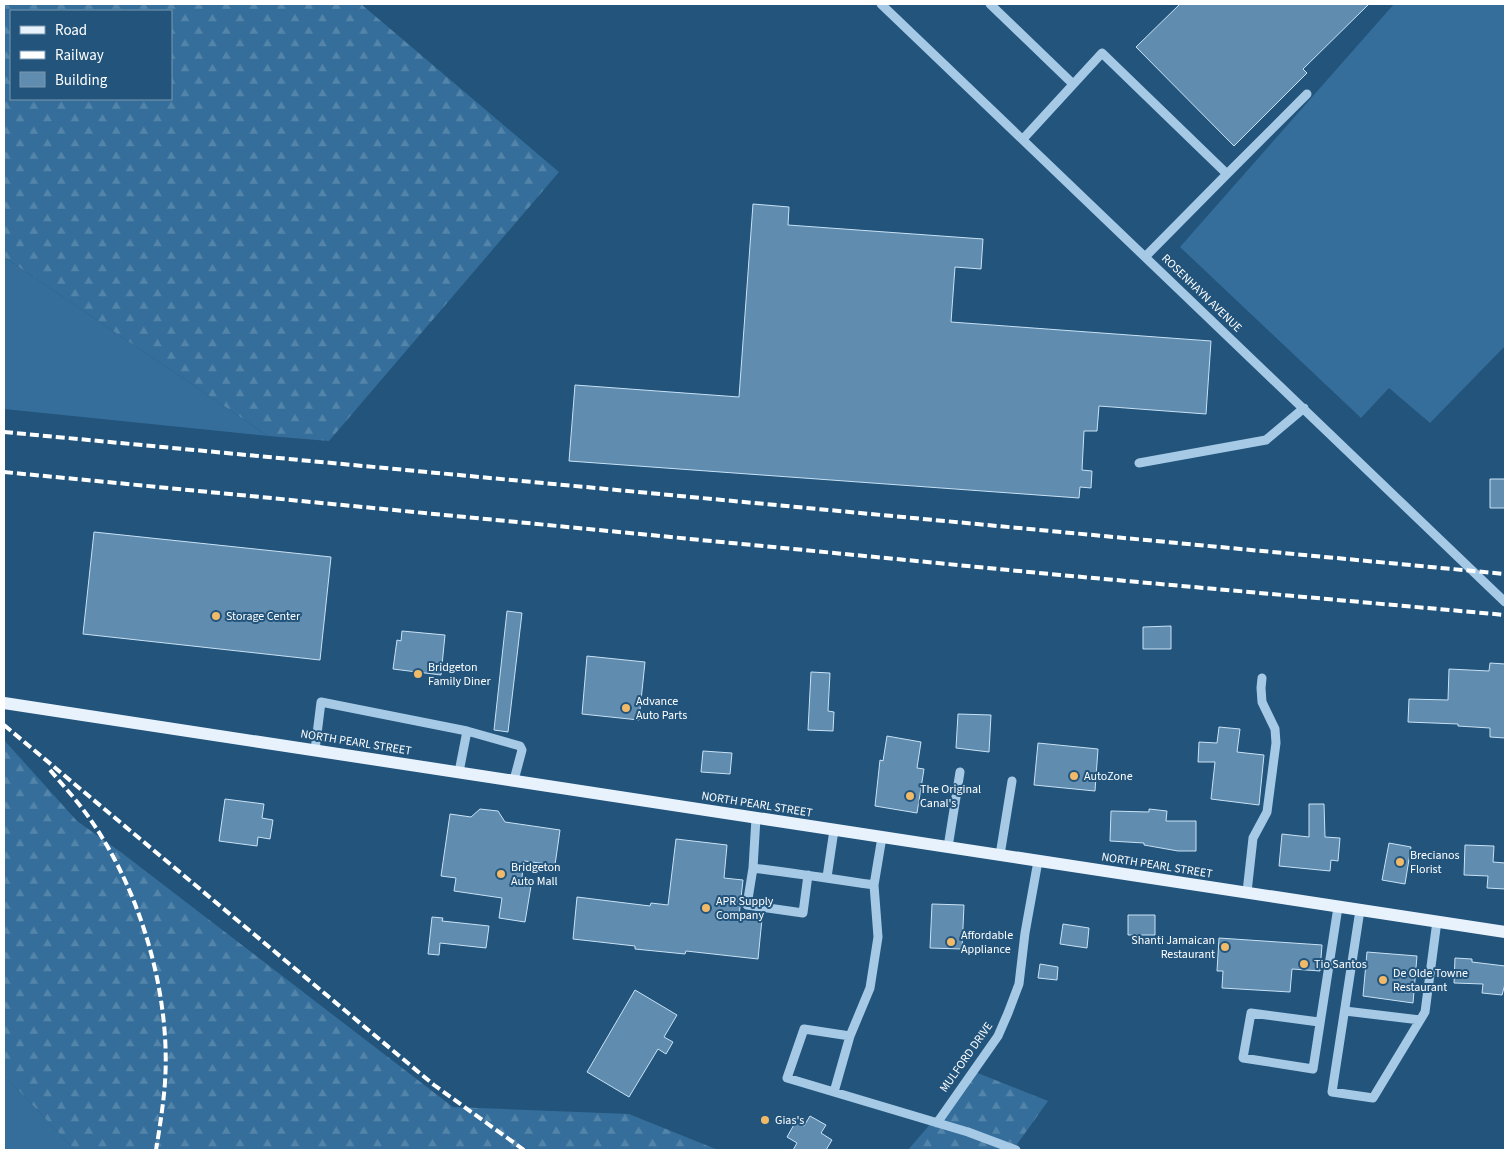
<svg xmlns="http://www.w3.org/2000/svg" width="1509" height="1154" font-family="'Source Sans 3',sans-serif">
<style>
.grass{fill:#356e9a}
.forest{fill:url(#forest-firs);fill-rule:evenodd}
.building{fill:#5f8caf;stroke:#c9e2f5}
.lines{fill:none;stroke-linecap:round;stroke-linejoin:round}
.minor{stroke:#a6cae6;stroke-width:9}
.major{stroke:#e7f2fd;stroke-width:12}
.rail{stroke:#fff;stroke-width:4;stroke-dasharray:9 4;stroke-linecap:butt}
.poi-dot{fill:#f1ba68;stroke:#22547c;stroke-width:2}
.labels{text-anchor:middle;stroke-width:4;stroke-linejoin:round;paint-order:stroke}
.street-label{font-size:12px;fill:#fff;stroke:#22547c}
.poi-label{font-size:12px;fill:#fff;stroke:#22547c;text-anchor:start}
</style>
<defs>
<pattern id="forest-firs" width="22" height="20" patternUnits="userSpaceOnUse" patternTransform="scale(1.25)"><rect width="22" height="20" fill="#356e9a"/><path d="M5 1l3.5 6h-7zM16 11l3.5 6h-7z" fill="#5384a9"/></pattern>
</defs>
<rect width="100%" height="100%" fill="#22547c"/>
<path class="grass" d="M 1394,4 L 1505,4 L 1505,346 L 1430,423 L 1389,388 L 1361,418 L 1180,247 Z
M 4,257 L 268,436 L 4,409 Z
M 4,1075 L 75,1150 L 4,1150 Z"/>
<path class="forest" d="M 5,4 L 361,4 L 559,172 L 329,441 L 268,436 L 4,257 ZM 11,11 L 171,11 L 171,99 L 11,99 Z
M 4,740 L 77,821 L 122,853 L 453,1107 L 629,1114 L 718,1150 L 75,1150 L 4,1075 Z
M 975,1072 L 1048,1101 L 1013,1150 L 908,1150 Z"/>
<path class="building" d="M 1180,4 L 1369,4 L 1303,69 L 1307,73 L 1234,146 L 1136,47 Z
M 753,204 L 789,207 L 788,225 L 983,239 L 981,269 L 955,267 L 951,322 L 1211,341 L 1206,414 L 1099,406 L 1097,431 L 1084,431 L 1082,470 L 1092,471 L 1091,488 L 1080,487 L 1079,498 L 569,461 L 575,385 L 739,397 Z
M 1490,479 L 1505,479 L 1505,508 L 1490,508 Z
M 94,532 L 331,557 L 320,660 L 83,634 Z
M 507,611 L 522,613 L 508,732 L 494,730 Z
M 1171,626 L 1171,649 L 1143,649 L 1143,627 Z
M 402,631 L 445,635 L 441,675 L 393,669 L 397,640 L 401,641 Z
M 587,656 L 645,662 L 639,720 L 582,714 Z
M 1490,663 L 1505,664 L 1505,738 L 1490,737 L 1490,728 L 1458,726 L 1458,724 L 1408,722 L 1409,699 L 1448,700 L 1449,669 L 1489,671 Z
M 811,672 L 830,673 L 828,711 L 834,712 L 833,731 L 808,730 Z
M 958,714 L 991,715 L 989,752 L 956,748 Z
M 1219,727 L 1240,729 L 1237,752 L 1264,755 L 1259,805 L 1211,799 L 1215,762 L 1198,762 L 1199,742 L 1217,743 Z
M 887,736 L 921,742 L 917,768 L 924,769 L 917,813 L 875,806 L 880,760 L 883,761 Z
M 1038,743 L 1098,749 L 1095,791 L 1034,785 Z
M 703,751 L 732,753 L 730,774 L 701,772 Z
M 225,799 L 264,804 L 262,818 L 273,820 L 270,839 L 258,837 L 257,846 L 219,841 Z
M 1309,804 L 1324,804 L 1325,837 L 1340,838 L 1338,861 L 1331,860 L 1330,871 L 1279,866 L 1282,834 L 1309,837 Z
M 480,809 L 498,811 L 505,822 L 560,830 L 555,865 L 524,861 L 521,885 L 531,886 L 525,922 L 499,918 L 502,898 L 454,891 L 456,878 L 441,876 L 450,814 L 471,817 Z
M 1149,809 L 1167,811 L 1166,821 L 1196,821 L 1196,851 L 1178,851 L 1144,845 L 1144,843 L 1110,841 L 1111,811 L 1149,812 Z
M 676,839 L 727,845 L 724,878 L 743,880 L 739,916 L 762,919 L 758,959 L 686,951 L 685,954 L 635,949 L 635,946 L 573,939 L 577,897 L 650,906 L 651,903 L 668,905 Z
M 1389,843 L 1411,847 L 1405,884 L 1382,880 Z
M 1465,845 L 1494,846 L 1493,862 L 1505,863 L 1505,889 L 1487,888 L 1488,876 L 1464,875 Z
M 932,904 L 964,905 L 962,949 L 930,948 Z
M 1128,915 L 1155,915 L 1155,935 L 1128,935 Z
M 432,917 L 443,918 L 442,921 L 489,926 L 486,948 L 440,943 L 439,955 L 428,954 Z
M 1063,924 L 1089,928 L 1087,948 L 1060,944 Z
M 1219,938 L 1322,945 L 1320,971 L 1292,969 L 1290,992 L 1222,988 L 1223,971 L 1217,971 Z
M 1367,952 L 1417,956 L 1413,1003 L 1363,996 Z
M 1455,958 L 1472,959 L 1472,962 L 1505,966 L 1505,984 L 1502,995 L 1482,993 L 1483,984 L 1454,983 Z
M 1040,964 L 1058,967 L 1057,980 L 1038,978 Z
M 635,990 L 677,1015 L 664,1037 L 673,1042 L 666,1054 L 658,1049 L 629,1097 L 587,1072 Z
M 810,1116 L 826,1125 L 821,1133 L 832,1140 L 826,1150 L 793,1150 L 797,1143 L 787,1137 L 796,1121 L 804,1126 Z"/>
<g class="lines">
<path class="minor" d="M 881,4 L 1505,602
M 990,4 L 1073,84
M 1023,139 L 1102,53 L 1227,174 L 1146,256
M 1227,174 L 1307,94
M 1139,463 L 1266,440 L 1304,408
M 467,731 L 520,746 L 522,750 L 514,780
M 315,750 L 321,702 L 467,731 L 459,772
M 948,847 L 960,772
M 1000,855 L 1012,781
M 753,868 L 756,818
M 808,875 L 803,913 L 747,905 L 753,868 C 793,873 833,879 874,885 L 882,837
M 827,877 L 834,830
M 874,885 L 878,937 L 870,988 L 850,1036 L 804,1029 L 787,1078 L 968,1132 L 1016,1150
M 1247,892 L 1253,838 L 1267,812 L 1276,743 L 1275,729 L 1262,702 L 1261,688 L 1262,678
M 1360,910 L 1332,1092 L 1373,1098 L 1425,1012 L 1437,921
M 1345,1011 L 1420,1020
M 1319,1022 L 1251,1013 L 1243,1058 L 1313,1069 L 1338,907
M 834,1092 L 850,1036
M 937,1123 L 998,1036 L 1008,1013 L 1019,984 L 1025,933 L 1038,861"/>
<path class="major" d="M 4,703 L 1505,932"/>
<path class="rail" d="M 4,432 L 1505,574
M 4,472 L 1060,575 L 1505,615
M 4,725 L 434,1085 L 524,1150
M 50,770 C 61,783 72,795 82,808 C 140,884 174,999 164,1094 C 162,1113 159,1132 156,1150"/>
</g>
<g class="poi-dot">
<circle cx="216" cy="616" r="5"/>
<circle cx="418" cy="674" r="5"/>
<circle cx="626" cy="708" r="5"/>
<circle cx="1074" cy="776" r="5"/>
<circle cx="910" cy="796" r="5"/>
<circle cx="1400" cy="862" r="5"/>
<circle cx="501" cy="874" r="5"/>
<circle cx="706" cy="908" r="5"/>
<circle cx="951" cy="942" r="5"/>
<circle cx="1225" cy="947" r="5"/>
<circle cx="1304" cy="964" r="5"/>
<circle cx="1383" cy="980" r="5"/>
<circle cx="765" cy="1120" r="5"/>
</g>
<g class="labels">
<g class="street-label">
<text transform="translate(1202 293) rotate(44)" y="4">ROSENHAYN AVENUE</text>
<text transform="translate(356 742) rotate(9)" y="4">NORTH PEARL STREET</text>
<text transform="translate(757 804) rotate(9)" y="4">NORTH PEARL STREET</text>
<text transform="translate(1157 865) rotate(9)" y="4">NORTH PEARL STREET</text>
<text transform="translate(966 1057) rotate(-55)" y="4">MULFORD DRIVE</text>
</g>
<g class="poi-label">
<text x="226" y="620">Storage Center</text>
<text x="428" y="671">Bridgeton<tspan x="428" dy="14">Family Diner</tspan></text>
<text x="636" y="705">Advance<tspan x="636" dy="14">Auto Parts</tspan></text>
<text x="1084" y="780">AutoZone</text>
<text x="920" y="793">The Original<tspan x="920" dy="14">Canal's</tspan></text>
<text x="1410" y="859">Brecianos<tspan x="1410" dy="14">Florist</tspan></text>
<text x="511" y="871">Bridgeton<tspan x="511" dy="14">Auto Mall</tspan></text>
<text x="716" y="905">APR Supply<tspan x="716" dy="14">Company</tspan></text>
<text x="961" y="939">Affordable<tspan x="961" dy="14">Appliance</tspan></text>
<text x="1215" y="944" text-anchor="end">Shanti Jamaican<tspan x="1215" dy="14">Restaurant</tspan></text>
<text x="1314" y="968">Tio Santos</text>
<text x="1393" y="977">De Olde Towne<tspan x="1393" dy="14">Restaurant</tspan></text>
<text x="775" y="1124">Gias's</text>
</g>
</g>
<rect width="1509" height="1154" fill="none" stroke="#ffffff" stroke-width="10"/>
<rect x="10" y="10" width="162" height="90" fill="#22547c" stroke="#7a98b0"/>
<rect x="20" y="26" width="25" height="8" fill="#e7f2fd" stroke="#7a98b0"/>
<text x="55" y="35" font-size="15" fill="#ffffff">Road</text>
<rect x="20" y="51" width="25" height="8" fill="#ffffff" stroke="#7a98b0"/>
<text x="55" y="60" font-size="15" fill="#ffffff">Railway</text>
<rect x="20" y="72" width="25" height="15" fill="#5f8caf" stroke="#7a98b0"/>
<text x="55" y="85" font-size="15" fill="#ffffff">Building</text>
</svg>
